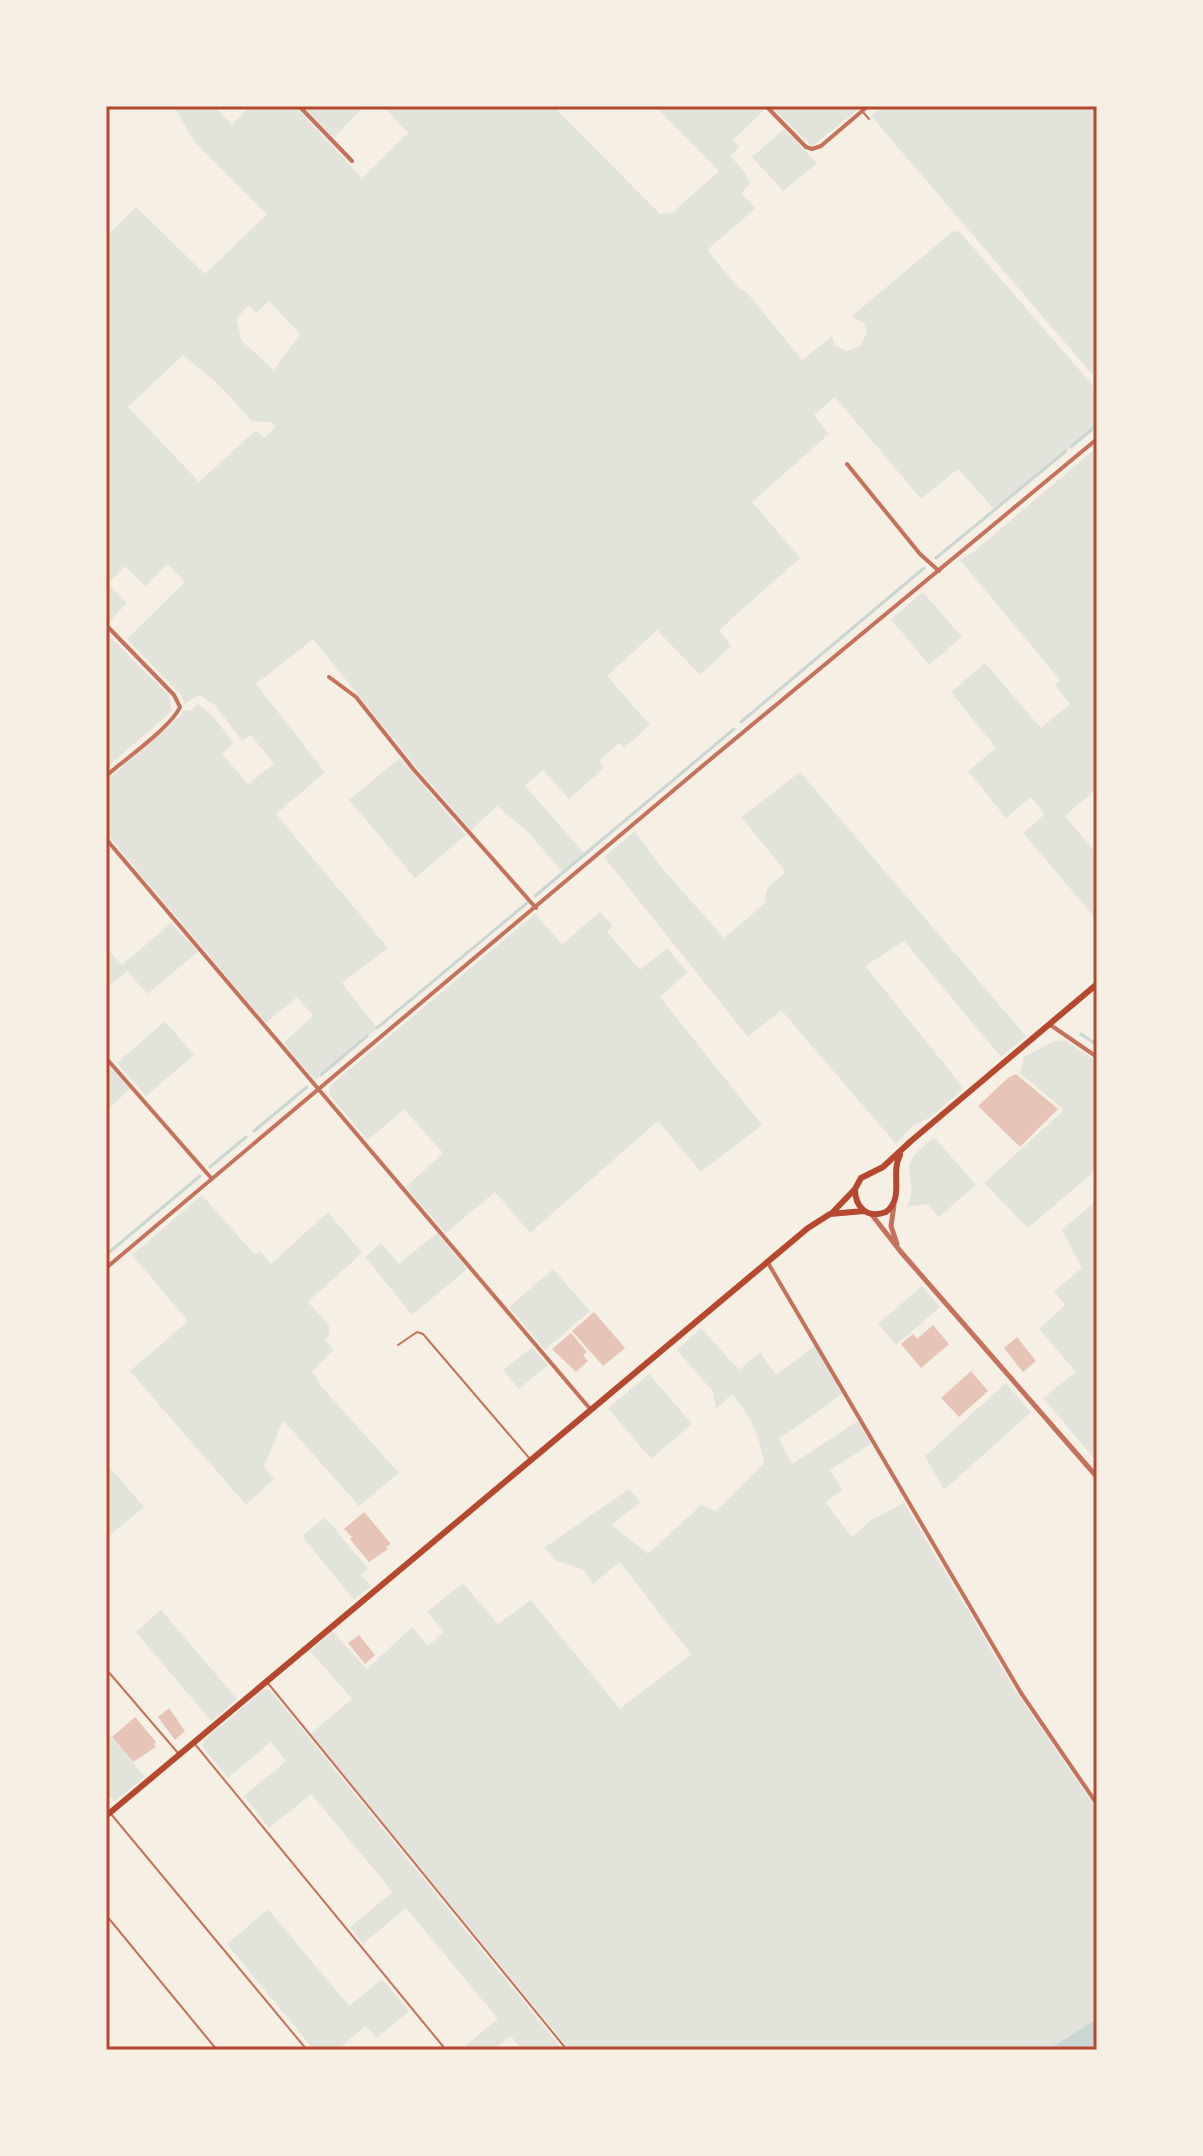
<svg xmlns="http://www.w3.org/2000/svg" width="1203" height="2156" font-family="'Sofia Sans Condensed',sans-serif">
<style>
.green{fill:#e2e4dc;fill-rule:evenodd}
.water{fill:#c9d6d2}
.lines{fill:none;stroke-linecap:round;stroke-linejoin:round}
.stream{stroke:#c9d6d2;stroke-width:3}
.building{fill:#e6c5b7}
.service{stroke:#c5725c;stroke-width:2}
.minor{stroke:#c5725c;stroke-width:4}
.tertiary{stroke:#c5725c;stroke-width:5}
.secondary{stroke:#b5482f;stroke-width:6}
.neatline{fill:none;stroke:#b5482f;stroke-width:3}
</style>
<rect width="100%" height="100%" fill="#f6efe4"/>
<path class="green" d="M 174,106 L 213,106 L 232,125 L 251,106 L 295,106 L 362,178 L 408,133 L 383,106 L 553,106 L 660,214 L 673,212 L 719,171 L 655,106 L 762,106 L 765,109 L 733,140 L 739,147 L 730,156 L 744,171 L 750,184 L 741,193 L 756,208 L 707,250 L 741,291 L 744,289 L 802,360 L 832,336 L 835,346 L 847,351 L 860,346 L 867,333 L 864,323 L 851,317 L 952,232 L 959,231 L 1097,390 L 1097,425 L 994,509 L 958,469 L 921,499 L 835,397 L 814,415 L 829,434 L 752,502 L 800,558 L 719,630 L 731,646 L 700,675 L 657,630 L 607,676 L 650,725 L 624,748 L 619,743 L 600,760 L 604,768 L 569,799 L 543,770 L 525,786 L 585,854 L 563,873 L 529,833 L 497,806 L 471,830 L 418,769 L 313,639 L 256,684 L 325,772 L 276,814 L 388,948 L 342,983 L 377,1028 L 315,1080 L 283,1043 L 313,1016 L 297,997 L 266,1023 L 106,833 L 106,781 L 180,716 L 184,710 L 190,711 L 198,704 L 213,716 L 233,743 L 222,754 L 248,784 L 274,764 L 251,735 L 242,741 L 215,705 L 199,695 L 184,704 L 181,695 L 127,639 L 185,582 L 167,564 L 145,586 L 125,566 L 108,584 L 127,603 L 109,622 L 106,619 L 106,237 L 136,207 L 205,274 L 267,214 L 193,140 ZM 269,301 L 300,334 L 274,370 L 242,341 L 236,319 L 249,305 L 256,313 ZM 183,355 L 216,382 L 252,421 L 271,422 L 275,427 L 265,438 L 256,430 L 199,482 L 128,407 Z
M 303,106 L 364,106 L 334,138 Z
M 770,106 L 863,106 L 812,146 Z
M 883,106 L 1097,106 L 1097,380 L 871,116 Z
M 784,129 L 817,163 L 783,191 L 752,157 Z
M 1097,447 L 1097,794 L 1094,791 L 1065,816 L 1097,854 L 1097,920 L 1023,833 L 1045,814 L 1031,797 L 1006,818 L 968,771 L 996,748 L 951,692 L 985,663 L 1041,728 L 1070,704 L 1055,685 L 1060,680 L 960,560 L 972,553 Z
M 923,592 L 962,637 L 929,665 L 891,619 Z
M 106,633 L 169,695 L 172,711 L 106,768 Z
M 400,758 L 466,835 L 415,878 L 349,800 Z
M 800,772 L 1026,1036 L 1001,1057 L 904,941 L 865,966 L 964,1088 L 931,1117 L 912,1126 L 896,1144 L 781,1010 L 748,1037 L 604,857 L 635,831 L 662,868 L 724,938 L 764,904 L 768,887 L 786,872 L 741,817 Z
M 600,912 L 613,926 L 607,932 L 640,970 L 667,948 L 688,972 L 660,997 L 762,1125 L 701,1172 L 658,1121 L 530,1233 L 495,1192 L 446,1233 L 406,1187 L 443,1153 L 404,1109 L 368,1140 L 329,1094 L 331,1085 L 535,914 L 562,944 Z
M 171,923 L 198,952 L 147,994 L 127,971 L 106,989 L 106,947 L 122,965 Z
M 165,1021 L 194,1055 L 146,1096 L 117,1063 Z
M 1064,1040 L 1097,1061 L 1097,1169 L 1028,1228 L 984,1183 L 1064,1110 L 1020,1073 L 1024,1057 L 1052,1042 Z
M 106,1062 L 130,1089 L 106,1111 Z
M 934,1137 L 976,1185 L 939,1217 L 927,1204 L 907,1207 C 923,1172 888,1173 934,1137 Z
M 202,1195 L 255,1255 L 260,1251 L 271,1264 L 328,1212 L 362,1253 L 308,1302 L 329,1325 L 329,1335 L 325,1340 L 334,1350 L 312,1371 L 321,1386 L 399,1473 L 359,1506 L 283,1420 L 264,1467 L 274,1479 L 246,1505 L 130,1371 L 188,1321 L 132,1255 Z
M 1097,1200 L 1097,1462 L 1043,1398 L 1076,1372 L 1039,1329 L 1065,1305 L 1054,1291 L 1082,1268 L 1062,1230 Z
M 437,1233 L 467,1269 L 412,1315 L 365,1257 L 381,1243 L 399,1264 Z
M 553,1269 L 590,1311 L 545,1350 L 509,1307 Z
M 922,1286 L 940,1307 L 896,1345 L 878,1324 Z
M 701,1328 L 739,1370 L 760,1352 L 776,1375 L 815,1346 L 842,1394 L 779,1439 L 792,1464 L 858,1421 L 871,1444 L 830,1470 L 843,1490 L 825,1502 L 852,1537 L 871,1520 L 904,1503 L 1017,1693 L 1097,1810 L 1097,2019 L 1047,2050 L 570,2050 L 310,1734 L 352,1699 L 310,1651 L 332,1631 L 367,1669 L 412,1627 L 428,1646 L 444,1632 L 427,1612 L 463,1583 L 498,1624 L 531,1600 L 620,1709 L 691,1654 L 620,1562 L 593,1584 L 584,1570 L 557,1561 L 544,1548 L 629,1489 L 640,1502 L 612,1525 L 648,1554 L 701,1505 L 716,1511 L 764,1463 C 760,1435 750,1416 732,1394 L 716,1409 L 713,1392 L 677,1350 Z
M 532,1347 L 548,1365 L 519,1389 L 503,1370 Z
M 649,1374 L 692,1424 L 651,1459 L 608,1408 Z
M 1006,1383 L 1031,1412 L 944,1490 L 925,1456 Z
M 106,1463 L 144,1507 L 108,1537 L 106,1535 Z
M 325,1517 L 368,1569 L 361,1575 L 371,1586 L 354,1600 L 302,1536 Z
M 161,1610 L 237,1699 L 211,1721 L 136,1632 Z
M 265,1689 L 270,1690 L 563,2050 L 522,2050 L 511,2036 L 492,2050 L 460,2050 L 498,2019 L 406,1908 L 363,1944 L 350,1927 L 393,1892 L 311,1794 L 269,1828 L 244,1796 L 286,1761 L 271,1742 L 228,1778 L 202,1746 L 205,1739 Z
M 106,1731 L 145,1777 L 115,1801 L 106,1794 Z
M 268,1909 L 349,2006 L 382,1979 L 409,2011 L 377,2038 L 365,2026 L 337,2050 L 314,2050 L 227,1944 Z"/>
<path class="water" d="M 1097,2019 L 1097,2050 L 1047,2050 Z"/>
<g class="lines">
<path class="stream" d="M 1071,447 L 1097,425
M 936,558 L 1066,451
M 741,722 L 924,568
M 535,896 L 734,729
M 377,1028 L 527,903
M 1081,1034 L 1097,1045
M 321,1075 L 367,1036
M 254,1131 L 307,1087
M 210,1167 L 246,1137
M 106,1255 L 200,1176"/>
</g>
<path class="building" d="M 1016,1074 L 1058,1109 L 1020,1147 L 978,1106 L 1009,1077 Z
M 594,1312 L 625,1348 L 603,1366 L 572,1331 Z
M 933,1325 L 949,1344 L 921,1368 L 901,1344 L 913,1334 L 917,1339 Z
M 571,1333 L 587,1352 L 583,1355 L 588,1361 L 576,1372 L 552,1349 Z
M 1017,1337 L 1036,1361 L 1023,1372 L 1004,1348 Z
M 971,1371 L 988,1391 L 959,1417 L 941,1398 Z
M 364,1512 L 391,1544 L 386,1547 L 388,1549 L 369,1562 L 350,1539 L 352,1537 L 344,1529 Z
M 359,1635 L 375,1655 L 365,1664 L 348,1643 Z
M 169,1708 L 185,1731 L 175,1740 L 158,1717 Z
M 135,1717 L 156,1742 L 154,1744 L 156,1747 L 133,1762 L 112,1737 Z"/>
<g class="lines">
<path class="service" d="M 862,111 L 869,119
M 398,1345 L 417,1332 L 423,1334 L 530,1459
M 106,1669 L 178,1753
M 267,1682 L 567,2050
M 194,1743 L 446,2050
M 111,1814 L 307,2050
M 106,1915 L 217,2050"/>
<path class="minor" d="M 299,106 L 352,161
M 766,106 L 806,147 L 812,149 L 821,146 L 868,106
M 847,464 L 920,554 L 939,571
M 106,625 L 174,695 L 180,707 C 171,727 124,760 106,776
M 329,677 L 356,697 L 414,770 L 536,908
M 106,839 L 591,1410
M 1049,1024 L 1097,1057
M 106,1058 L 212,1179
M 768,1263 L 1021,1693 L 1097,1804
M 106,1268 L 706,763 L 1097,439"/>
<path class="tertiary" d="M 894,1205 L 891,1226 L 897,1244
M 872,1215 L 901,1252 L 1097,1477"/>
<path class="secondary" d="M 855,1189 C 855,1208 868,1219 886,1212 C 905,1197 890,1174 900,1155
M 832,1213 L 855,1189 L 861,1178 L 883,1167 L 911,1141 L 1097,984
M 106,1816 L 808,1228 L 830,1214 L 864,1211"/>
</g>
<rect width="1203" height="2156" fill="none" stroke="#f6efe4" stroke-width="216"/>
<rect x="108" y="108" width="987" height="1940" class="neatline"/>
</svg>
